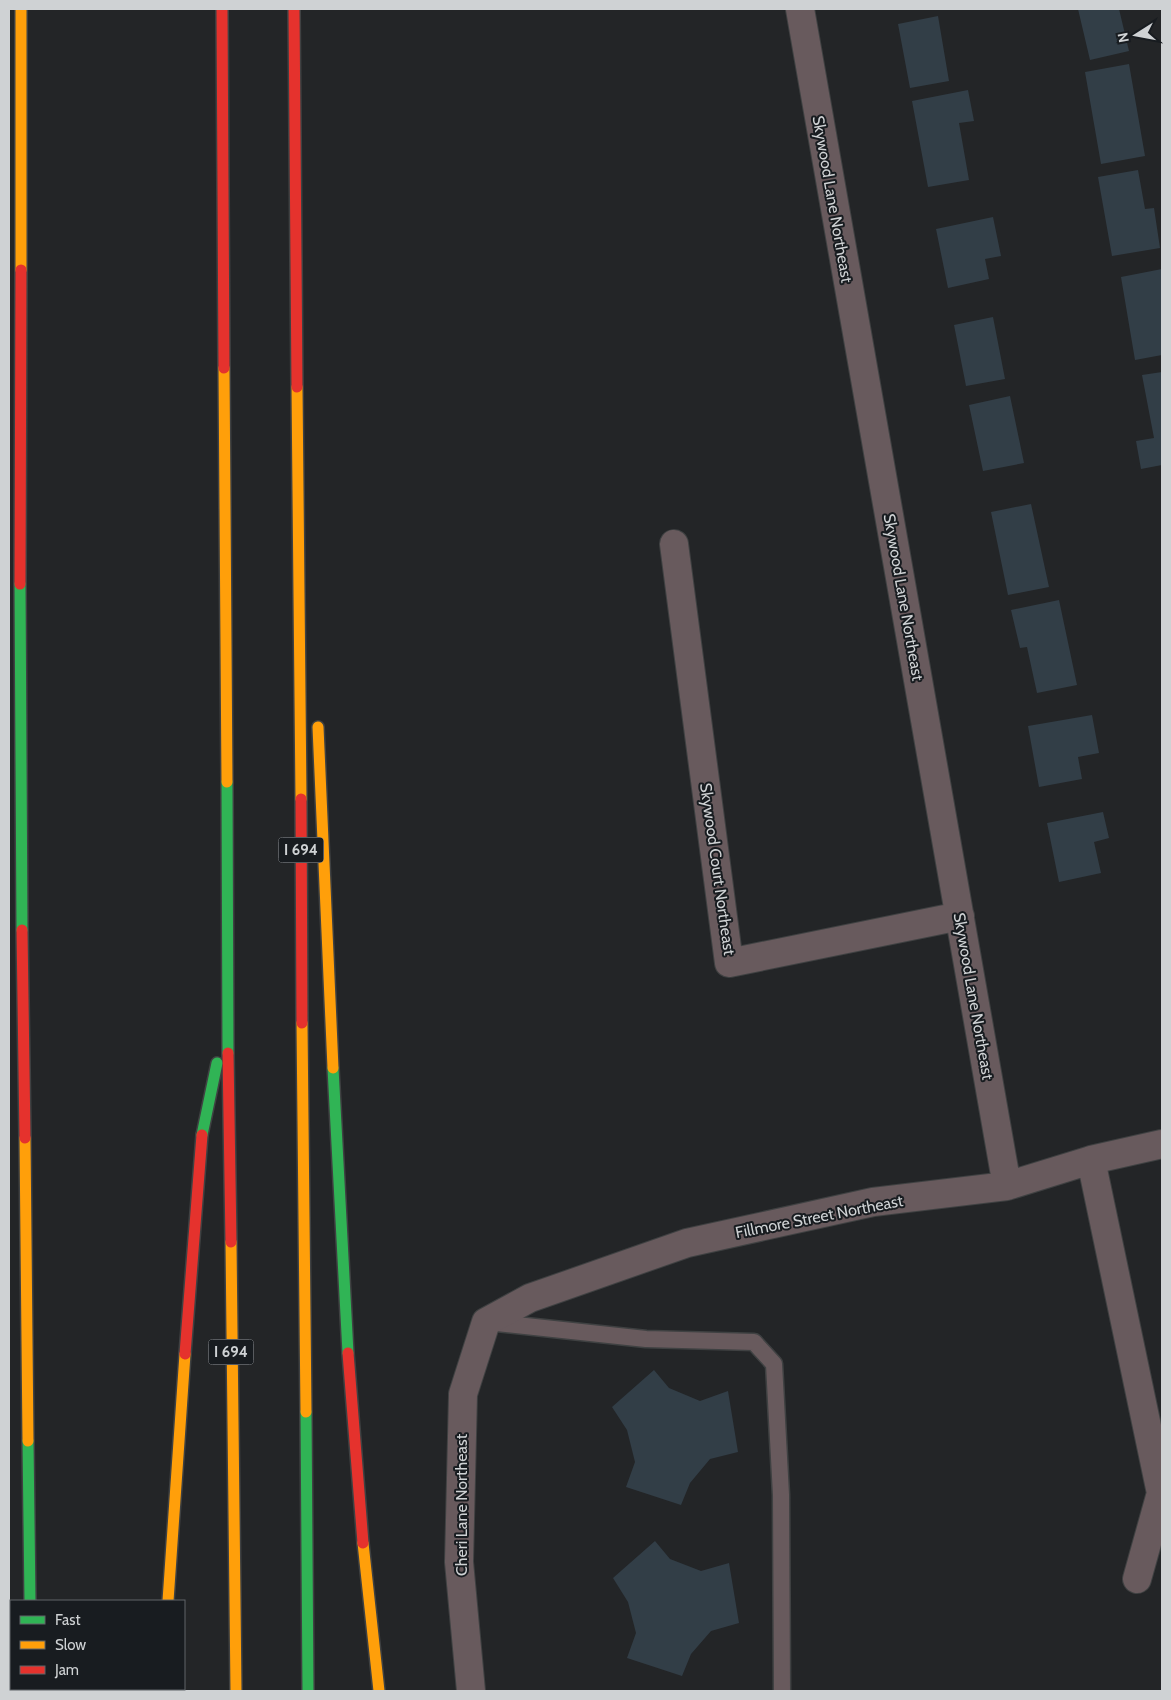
<svg xmlns="http://www.w3.org/2000/svg" width="1171" height="1700" font-family="Cabin,sans-serif">
<style>
.building{fill:#323e47}
.lines{fill:none;stroke-linecap:round;stroke-linejoin:round}
.lane-casing{stroke:#3f4142;stroke-width:19}
.street-casing{stroke:#3f4142;stroke-width:30}
.fast-casing{stroke:#3f4142;stroke-width:14}
.slow-casing{stroke:#3f4142;stroke-width:14}
.jam-casing{stroke:#3f4142;stroke-width:14}
.lane{stroke:#685a5d;stroke-width:16}
.street{stroke:#685a5d;stroke-width:28}
.fast{stroke:#30b455;stroke-width:11}
.slow{stroke:#ff9f0a;stroke-width:11}
.jam{stroke:#e5322d;stroke-width:11}
.labels{text-anchor:middle;stroke-width:4;stroke-linejoin:round;paint-order:stroke}
.shield{fill:#181c20;stroke:#989b9e;stroke-width:1}
.shield-label{font-size:15px;font-weight:bold;fill:#cfd2d4}
.street-label{font-size:16px;fill:#cfd2d4;stroke:#181c20}
</style>
<rect width="100%" height="100%" fill="#232527"/>
<path class="building" d="M 1078,9 L 1119,9 L 1129,51 L 1090,60 Z
M 938,16 L 949,81 L 910,88 L 898,24 Z
M 1129,64 L 1145,156 L 1101,164 L 1085,72 Z
M 968,90 L 974,121 L 959,123 L 969,180 L 928,187 L 912,101 Z
M 1138,170 L 1145,209 L 1154,208 L 1160,248 L 1112,256 L 1098,177 Z
M 993,217 L 1001,256 L 985,259 L 989,279 L 948,288 L 936,229 Z
M 1162,269 L 1162,355 L 1135,360 L 1121,277 Z
M 993,317 L 1005,379 L 966,386 L 954,325 Z
M 1162,372 L 1162,465 L 1141,469 L 1136,441 L 1154,438 L 1142,375 Z
M 1010,396 L 1024,463 L 983,471 L 969,405 Z
M 1031,504 L 1049,587 L 1008,595 L 991,512 Z
M 1059,600 L 1077,685 L 1037,693 L 1027,647 L 1020,648 L 1011,610 Z
M 1092,715 L 1099,753 L 1078,757 L 1082,779 L 1039,787 L 1028,726 Z
M 1103,812 L 1109,838 L 1094,842 L 1101,873 L 1059,882 L 1047,823 Z
M 654,1370 L 669,1388 L 700,1401 L 728,1391 L 738,1452 L 710,1459 L 690,1483 L 681,1505 L 626,1487 L 635,1462 L 627,1430 L 612,1407 Z
M 655,1541 L 670,1559 L 701,1571 L 729,1563 L 739,1623 L 711,1631 L 691,1654 L 682,1676 L 627,1658 L 636,1633 L 628,1602 L 613,1578 Z"/>
<g class="lines">
<g class="lane-casing">
<path id="lane" d="M 488,1322 L 646,1339 L 754,1342 L 774,1364 L 781,1495 L 782,1691"/>
</g>
<g class="street-casing">
<path id="street" d="M 800,9 L 1007,1186
M 674,544 L 729,963 L 960,916
M 1091,1160 L 1161,1493 L 1137,1579
M 471,1691 L 459,1562 L 463,1394 L 486,1322 L 530,1298 L 687,1243 L 873,1202 L 1007,1186 L 1091,1160 L 1162,1144"/>
</g>
<g class="fast-casing">
<path id="fast" d="M 20,584 L 22,930
M 227,782 L 228,1053
M 333,1068 L 348,1353
M 202,1135 L 217,1063
M 306,1412 L 308,1691
M 28,1441 L 30,1601
M 161,1689 L 161,1691"/>
</g>
<g class="slow-casing">
<path id="slow" d="M 21,270 L 21,9
M 224,368 L 227,782
M 297,387 L 301,799
M 318,727 L 333,1068
M 302,1023 L 306,1412
M 25,1138 L 28,1441
M 231,1242 L 236,1691
M 363,1543 L 379,1691
M 168,1601 L 185,1354
M 31,1689 L 31,1691"/>
</g>
<g class="jam-casing">
<path id="jam" d="M 222,9 L 224,368
M 294,9 L 297,387
M 20,584 L 21,270
M 301,799 L 302,1023
M 22,930 L 25,1138
M 228,1053 L 231,1242
M 348,1353 L 363,1543
M 185,1354 L 202,1135"/>
</g>
<use href="#lane" class="lane"/>
<use href="#street" class="street"/>
<use href="#fast" class="fast"/>
<use href="#slow" class="slow"/>
<use href="#jam" class="jam"/>
</g>
<g class="labels">
<g class="shield">
<rect x="278.5" y="837.5" width="45" height="25" rx="4"/>
<rect x="208.5" y="1339.5" width="45" height="25" rx="4"/>
</g>
<g class="shield-label">
<text x="301" y="855">I 694</text>
<text x="231" y="1357">I 694</text>
</g>
<g class="street-label">
<text transform="translate(833 199) rotate(80)" y="6">Skywood Lane Northeast</text>
<text transform="translate(904 597) rotate(80)" y="6">Skywood Lane Northeast</text>
<text transform="translate(718 869) rotate(82)" y="6">Skywood Court Northeast</text>
<text transform="translate(974 996) rotate(80)" y="6">Skywood Lane Northeast</text>
<text transform="translate(819 1216) rotate(-11)" y="6">Fillmore Street Northeast</text>
<text transform="translate(461 1505) rotate(-90)" y="6">Cheri Lane Northeast</text>
</g>
</g>
<rect width="1171" height="1700" fill="none" stroke="#cfd2d4" stroke-width="20"/>
<rect x="10" y="1600" width="175" height="90" fill="#181c20" stroke="#616568"/>
<rect x="20" y="1616" width="25" height="8" fill="#30b455" stroke="#616568"/>
<text x="55" y="1625" font-size="15" fill="#cfd2d4">Fast</text>
<rect x="20" y="1641" width="25" height="8" fill="#ff9f0a" stroke="#616568"/>
<text x="55" y="1650" font-size="15" fill="#cfd2d4">Slow</text>
<rect x="20" y="1666" width="25" height="8" fill="#e5322d" stroke="#616568"/>
<text x="55" y="1675" font-size="15" fill="#cfd2d4">Jam</text>
<g transform="translate(1136 35) rotate(259)" stroke="#181c20" stroke-width="4" paint-order="stroke">
<path d="M0-4L9 19L0 12L-9 19Z" fill="#cfd2d4"/>
<text y="-8" font-size="14" font-weight="bold" text-anchor="middle" fill="#cfd2d4">N</text>
</g>
</svg>
